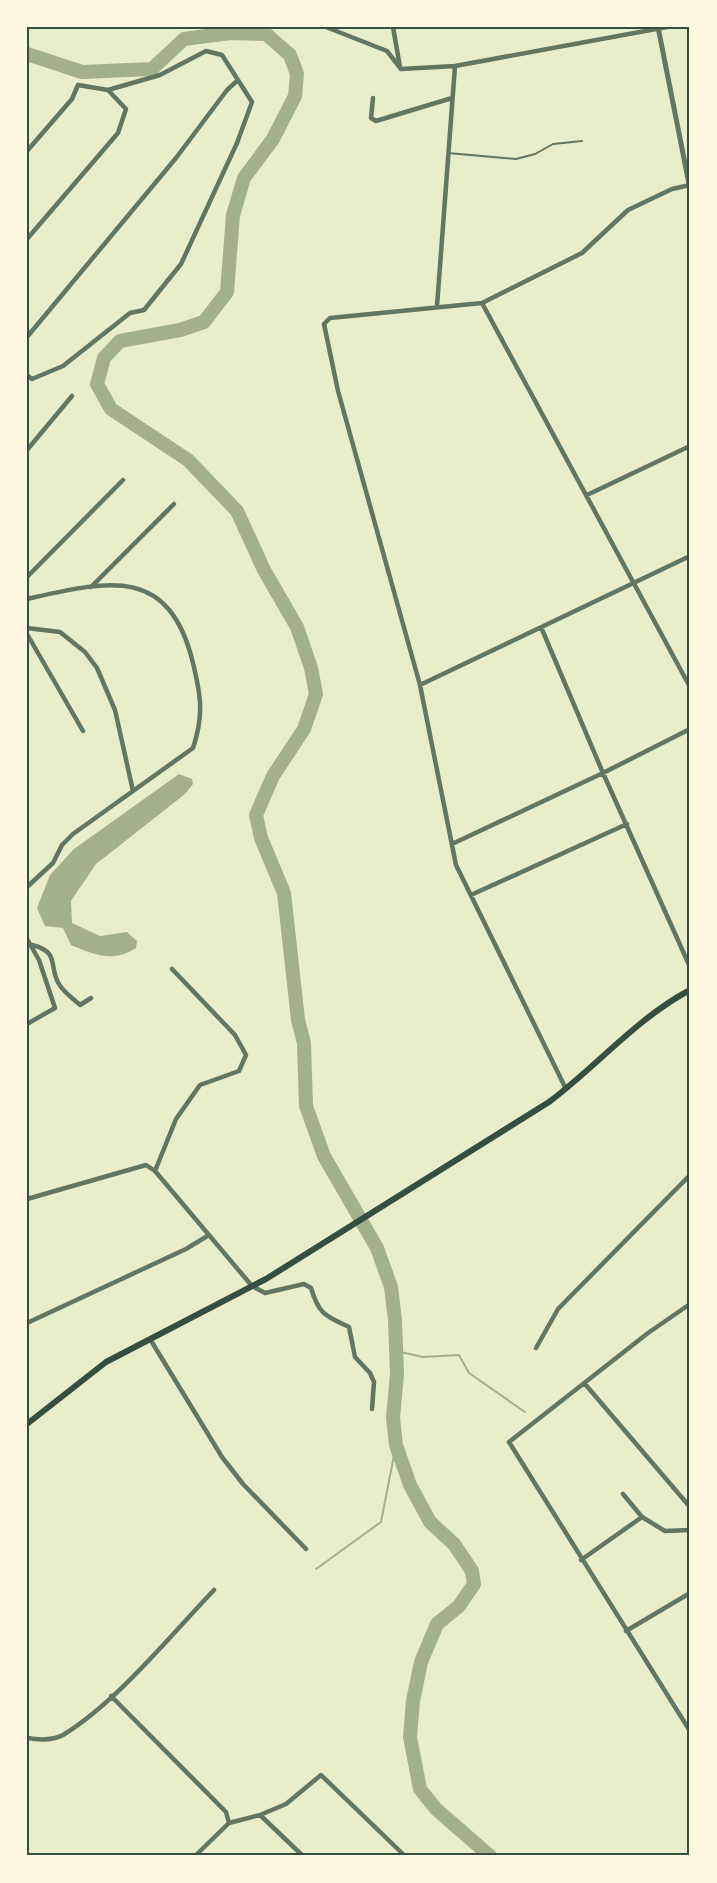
<svg xmlns="http://www.w3.org/2000/svg" width="717" height="1883" font-family="'Roboto Condensed',sans-serif">
<style>
.water{fill:#a3b18a}
.lines{fill:none;stroke-linecap:round;stroke-linejoin:round}
.stream{stroke:#a3b18a;stroke-width:2}
.river{stroke:#a3b18a;stroke-width:14}
.service{stroke:#617663;stroke-width:2}
.minor{stroke:#617663;stroke-width:4.5}
.tertiary{stroke:#617663;stroke-width:5}
.secondary{stroke:#344e41;stroke-width:6}
.neatline{fill:none;stroke:#344e41;stroke-width:2}
</style>
<rect width="100%" height="100%" fill="#e9edc9"/>
<path class="water" d="M 179,774 L 192,779 L 193,784 L 185,794 L 96,864 L 71,901 L 72,923 L 100,936 L 127,932 L 137,941 L 136,948 C 113,963 95,955 71,945 L 63,928 L 45,926 L 37,908 L 50,875 L 74,849 Z"/>
<g class="lines">
<path class="stream" d="M 396,1351 L 423,1357 L 459,1355 L 469,1373 L 525,1412
M 316,1569 L 381,1522 L 396,1445"/>
<path class="river" d="M 27,54 L 82,72 L 152,69 L 184,39 L 230,33 L 266,34 L 290,55 L 297,74 L 295,96 L 273,139 L 244,178 L 233,215 L 227,292 L 204,322 L 180,330 L 120,341 L 104,358 L 97,384 L 111,409 L 188,460 L 237,511 L 264,570 L 297,627 L 311,668 L 316,694 L 304,729 L 273,776 L 256,815 L 261,838 L 284,893 L 298,1020 L 304,1043 L 306,1106 L 324,1156 L 377,1248 L 391,1287 L 395,1320 L 397,1374 L 393,1418 L 396,1445 L 410,1485 L 430,1522 L 454,1544 L 472,1571 L 474,1584 L 459,1606 L 437,1624 L 421,1662 L 413,1701 L 410,1737 L 420,1789 L 436,1809 L 490,1856"/>
<path class="service" d="M 448,153 L 516,159 L 535,154 L 553,144 L 582,141"/>
<path class="minor" d="M 326,27 L 387,51 L 401,69 L 455,66 L 667,27
M 393,27 L 400,67
M 373,98 L 371,118 L 376,121 L 452,98
M 27,151 L 72,99 L 78,85 L 108,90 L 160,75 L 206,51 L 222,55 L 252,102 L 237,143 L 181,264 L 144,310 L 130,313 L 63,366 L 32,379 L 27,375
M 27,239 L 118,133 L 126,109 L 108,90
M 482,303 L 690,687
M 437,306 L 455,66
M 27,337 L 176,158 L 227,90 L 238,80
M 27,450 L 72,396
M 587,495 L 690,446
M 27,577 L 123,480
M 91,587 L 174,504
M 27,599 C 107,581 169,564 193,663 C 201,696 204,715 193,748 L 73,834 L 62,845 L 53,863 L 27,887
M 541,627 L 603,773 L 690,967
M 27,628 L 60,632 L 85,652 L 97,668 L 115,710 L 133,791
M 27,634 L 83,731
M 420,685 L 690,556
M 452,844 L 603,773 L 690,729
M 471,895 L 627,824
M 27,939 L 39,960 L 55,1008 L 27,1024
M 32,945 C 61,952 48,967 59,984 C 64,993 73,998 80,1005 L 91,998
M 566,1089 L 456,865 L 420,685 L 338,391 L 324,324 L 330,318 L 482,303 L 582,253 L 628,210 L 672,189 L 690,185
M 155,1171 L 252,1286 L 265,1293 L 304,1284 L 311,1288 C 319,1315 326,1316 349,1327 L 355,1357 L 370,1373 L 374,1382 L 372,1409
M 27,1199 L 146,1165 L 155,1171 L 176,1119 L 200,1085 L 239,1071 L 246,1055 L 235,1035 L 172,969
M 690,1304 L 648,1333 L 509,1442 L 690,1731
M 27,1323 L 186,1249 L 209,1235
M 150,1339 L 222,1457 L 243,1484 L 306,1549
M 536,1348 L 558,1309 L 690,1175
M 585,1384 L 690,1507
M 623,1494 L 642,1517
M 581,1560 L 642,1517 L 665,1531 L 690,1530
M 626,1631 L 690,1593
M 111,1696 L 226,1812 L 229,1823 L 195,1856
M 27,1738 C 39,1740 52,1741 63,1735 C 117,1702 170,1636 214,1590
M 260,1815 L 286,1804 L 321,1775 L 405,1856
M 229,1823 L 260,1815 L 303,1856"/>
<path class="tertiary" d="M 658,27 L 690,189"/>
<path class="secondary" d="M 27,1424 L 106,1362 L 266,1279 L 549,1102 C 597,1066 637,1018 690,990"/>
</g>
<rect width="717" height="1883" fill="none" stroke="#fefae0" stroke-width="57"/>
<rect x="28" y="28" width="660" height="1826" class="neatline"/>
</svg>
